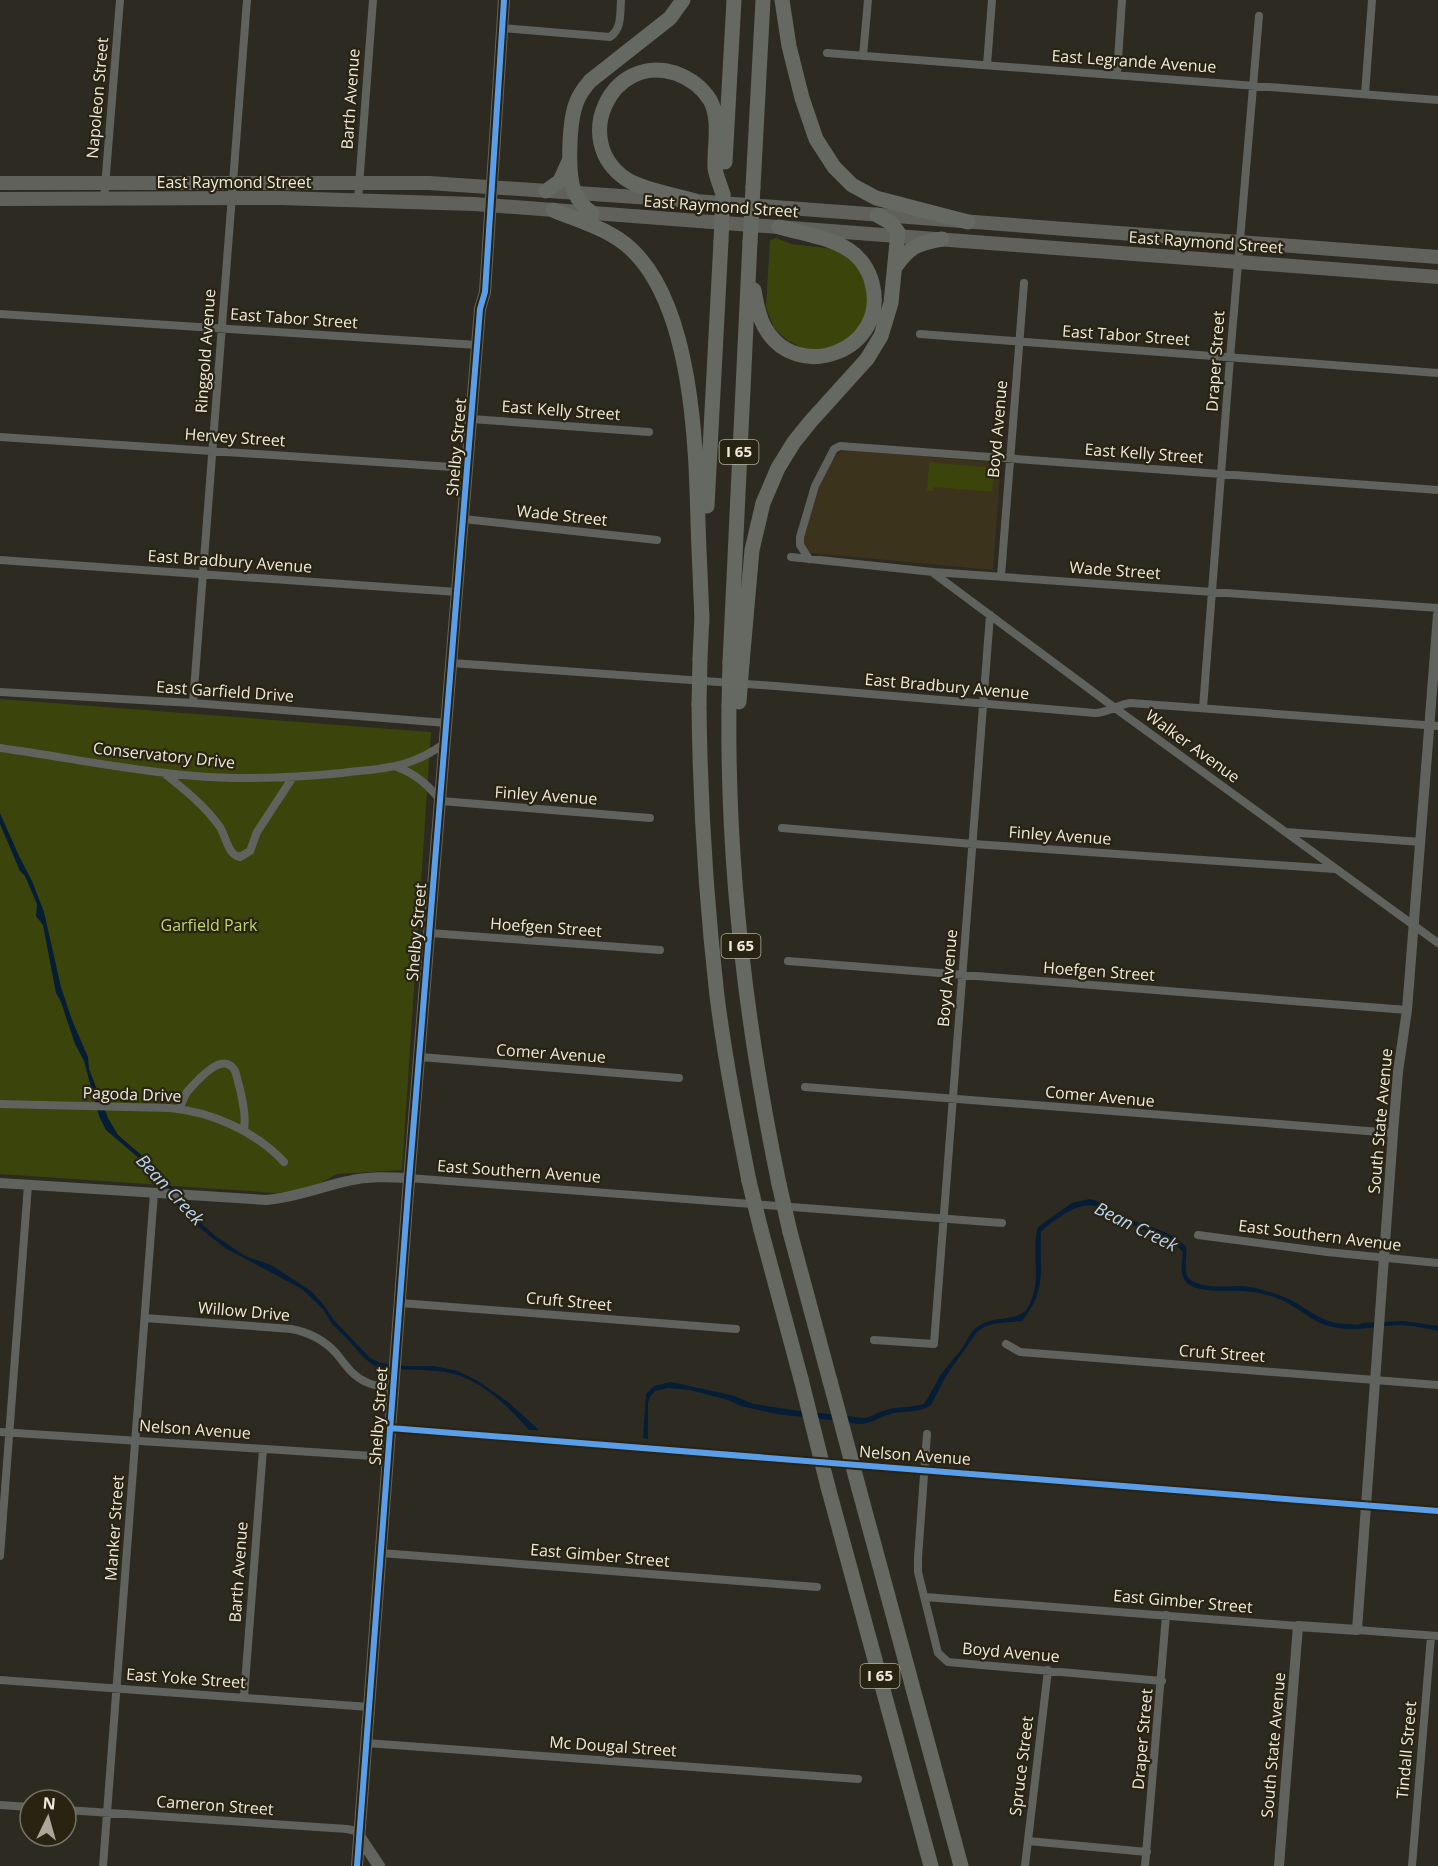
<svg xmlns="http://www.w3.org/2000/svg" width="1438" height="1866" font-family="'Open Sans',sans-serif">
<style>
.built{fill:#3b331c}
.green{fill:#3b440a}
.water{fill:#061d36}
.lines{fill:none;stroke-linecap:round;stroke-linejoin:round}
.minor{stroke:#60625e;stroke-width:8}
.tertiary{stroke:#60625e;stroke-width:10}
.secondary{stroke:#63645f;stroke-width:12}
.primary{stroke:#61615c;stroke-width:14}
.motorway{stroke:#666862;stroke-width:15}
.motorway-bridge{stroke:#666862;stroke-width:15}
.cycleway-casing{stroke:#292312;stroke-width:10}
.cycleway{stroke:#5a9eea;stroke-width:6}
.labels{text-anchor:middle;stroke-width:4.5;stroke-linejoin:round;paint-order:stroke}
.shield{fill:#292312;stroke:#b2aea1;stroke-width:1.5}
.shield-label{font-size:15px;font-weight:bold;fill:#ede9de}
.street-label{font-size:16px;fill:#ede9de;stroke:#292312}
.park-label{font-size:16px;fill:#c0d76a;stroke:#292312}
.water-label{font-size:18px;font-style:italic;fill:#b7d3f4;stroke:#292312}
</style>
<rect width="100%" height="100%" fill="#2d2a21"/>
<path class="built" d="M 847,450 L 1001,463 L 993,570 L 811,553 L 806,549 L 803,542 L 804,534 L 823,475 L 832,461 L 840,452 Z"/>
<path class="green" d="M 776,238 L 791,244 L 833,249 L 856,262 L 869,294 L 864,324 L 845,341 L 828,350 L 807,350 L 788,341 L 774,328 L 766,307 L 770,240 Z
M 929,462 L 994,468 L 992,492 L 934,487 L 932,491 L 927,491 Z
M 0,699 L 431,732 L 402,1170 L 337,1174 L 311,1188 L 277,1193 L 0,1174 Z"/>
<path class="water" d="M 0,813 L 19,856 L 32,881 L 44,912 L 61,987 L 72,1020 L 88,1057 L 89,1069 L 108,1118 L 118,1135 L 160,1171 L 190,1213 L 214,1235 L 245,1256 L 271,1265 L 311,1291 L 323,1304 L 334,1320 L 370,1358 L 380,1363 L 406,1366 L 434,1366 L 458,1371 L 478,1381 L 508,1402 L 539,1430 L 529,1430 C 507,1405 480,1378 445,1372 C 425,1369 404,1370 384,1369 L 375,1366 L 364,1358 L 348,1340 L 332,1324 L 323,1309 L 302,1289 L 225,1248 L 201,1229 L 180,1209 L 154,1171 L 106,1130 L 99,1116 L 84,1061 L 75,1044 L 61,1002 L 56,993 L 43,925 L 36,916 L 37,904 L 25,876 L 20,871 L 0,824 Z
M 1090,1199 C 1105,1202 1114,1212 1127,1218 C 1148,1228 1169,1229 1186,1247 C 1188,1257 1181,1275 1192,1281 C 1207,1289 1227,1286 1243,1286 C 1255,1287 1267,1291 1279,1295 C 1303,1303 1318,1323 1345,1324 C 1352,1324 1357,1326 1363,1323 L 1403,1321 L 1438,1326 L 1438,1331 C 1425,1328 1411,1325 1397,1325 C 1377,1326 1358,1331 1338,1328 C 1319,1326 1305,1313 1289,1304 C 1281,1299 1269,1295 1259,1293 C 1239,1288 1202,1296 1187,1283 C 1179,1275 1182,1262 1183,1252 C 1166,1234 1156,1235 1135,1226 C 1104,1213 1097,1193 1063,1215 C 1055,1220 1047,1225 1041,1232 C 1039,1269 1048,1289 1022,1321 C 1006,1323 989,1321 977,1332 L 946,1376 L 931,1405 C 919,1413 907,1411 894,1413 C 879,1416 866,1429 849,1422 L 776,1414 L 741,1406 L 728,1400 L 690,1390 L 668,1388 L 655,1391 L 650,1397 L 648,1403 L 648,1439 L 643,1438 L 646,1394 L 654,1386 L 671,1382 L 731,1395 L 754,1404 L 792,1410 L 864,1418 C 872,1417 876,1413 883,1411 C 896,1406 911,1408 924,1404 C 930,1395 935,1385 940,1376 C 947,1366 956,1357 963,1347 C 968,1339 971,1330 980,1325 C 993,1316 1018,1322 1027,1309 C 1044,1280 1030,1255 1038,1227 L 1072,1203 Z"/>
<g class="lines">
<path class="minor" d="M 502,28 L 610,37 C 622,29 620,13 621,0
M 827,53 L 1438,100
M 863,56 L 868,0
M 987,65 L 992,0
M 1117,75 L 1122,0
M 1365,94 L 1372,0
M 104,199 L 120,0
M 358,199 L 373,0
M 0,314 L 477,345
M 920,334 L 1438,373
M 471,419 L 649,432
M 0,437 L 467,468
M 463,519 L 657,540
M 791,557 L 933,572 L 1438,608
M 809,559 L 800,545 L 800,537 L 815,486 L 834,449 L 840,446 L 1438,490
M 0,560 L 457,592
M 932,572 L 1115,708 L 1438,943
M 1001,576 L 1024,283
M 452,663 L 775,686 L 1095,713 C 1108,713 1118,704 1131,703 L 1438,726
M 0,692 L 193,703 L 447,723
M 193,703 L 247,0
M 1203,708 L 1230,358 L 1259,16
M 0,748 C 65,757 130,771 195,776 C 244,780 292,778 342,773 C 383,768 410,769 445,743
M 397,767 C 416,774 428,785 441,801 L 650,818
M 165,774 C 185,790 205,806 220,827 C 226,837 228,855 240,857 L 250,851 L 257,832 L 293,777
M 782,828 L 973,844 L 1335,869
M 1286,832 L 1421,842
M 430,933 L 660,950
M 788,961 L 1407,1010
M 420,1057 L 679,1078
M 805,1087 L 1393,1133
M 0,1104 L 170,1108 C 212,1112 255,1131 284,1162
M 179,1109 C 182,1103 184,1097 187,1092 C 196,1082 223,1049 235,1071 C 237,1076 238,1083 240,1089 C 243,1104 246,1115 244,1130
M 409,1178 L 1002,1223
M 1198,1235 L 1327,1252 L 1438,1263
M 400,1303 L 736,1329
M 145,1318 L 291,1329 C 308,1332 324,1340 336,1353 C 345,1364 352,1376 366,1382 C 374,1386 384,1387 393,1388
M 874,1340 L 934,1344 L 990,615
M 1006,1344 L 1020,1352 L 1438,1385
M 390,1428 L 1438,1511
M 0,1432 L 388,1457
M 927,1434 L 918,1558 L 918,1572 L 938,1653 L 948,1662 L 1162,1681
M 381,1553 L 817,1587
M 0,1556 L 28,1185
M 925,1597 L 1298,1626
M 1357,1630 L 1438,1636
M 0,1680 L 369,1707
M 244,1697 L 263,1449
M 366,1743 L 858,1779
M 0,1805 L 30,1807
M 66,1810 L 347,1829 L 356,1831 L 359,1836
M 1028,1841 L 1147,1852
M 103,1866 L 154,1193
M 1025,1866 L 1048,1670
M 1145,1866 L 1166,1615
M 1412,1866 L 1431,1636"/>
<path class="tertiary" d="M 0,1183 L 266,1200 C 295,1198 320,1187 348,1181 C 368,1176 389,1177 409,1178
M 1279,1866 L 1298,1626 L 1357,1630 L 1393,1133 L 1398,1072 L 1407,1010 L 1438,615"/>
<path class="secondary" d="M 359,1836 L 379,1866
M 357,1866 L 408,1193 L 480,309 L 485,292 L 504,0"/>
<path class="primary" d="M 0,183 L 429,183 L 695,201 L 1438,257
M 0,199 L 280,198 L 474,204 L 1438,277"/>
<path class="motorway" d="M 782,0 L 789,46 L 802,98 L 816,139 L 834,167 L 852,185 L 876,198 L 968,222
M 725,162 L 734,0
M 753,187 L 763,0
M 546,191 L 560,181 L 569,161
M 695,201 C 676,195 642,190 626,179 C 570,141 611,53 675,73 C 689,78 702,87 710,100 C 721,120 714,146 715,168 C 716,176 720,185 723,194
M 553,210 C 579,221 610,229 631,249 C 692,306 696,443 698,522 C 699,556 701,589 702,623
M 592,213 C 583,207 578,200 574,191 C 567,172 569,119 577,101 C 580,93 585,87 590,81 L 670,18 L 683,0
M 896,266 C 910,246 919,243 942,239
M 754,290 C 756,302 758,315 764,326 C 796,386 890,350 872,283 C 869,270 860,257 849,250 C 829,237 801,233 779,227
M 707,506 L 721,241
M 700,659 L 702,614
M 730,662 L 750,242
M 742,663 L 752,550 L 763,503 L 778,468 L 794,442 L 811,421 L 867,359 L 881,336 L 891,303 L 898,232 L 891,223 L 877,215
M 699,704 C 700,802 706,899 717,996 C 725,1059 737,1120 749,1181
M 729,706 C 727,867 746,1026 779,1184
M 761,1230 L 801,1379
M 790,1232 L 830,1381
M 828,1487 L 931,1866
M 859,1489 L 961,1866"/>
<path class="motorway-bridge" d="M 721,241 L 723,194
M 750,242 L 753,187
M 739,702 L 742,663
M 699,704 L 700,659
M 729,706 L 730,662
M 749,1181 L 761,1230
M 779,1184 L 790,1232
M 801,1379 L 828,1487
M 830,1381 L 859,1489"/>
<g class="cycleway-casing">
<path id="cycleway" d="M 390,1428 L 1438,1511
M 357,1866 L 408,1193 L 480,309 L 485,292 L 504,0"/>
</g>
<use href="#cycleway" class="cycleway"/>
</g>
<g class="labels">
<g class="shield">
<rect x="719.5" y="440" width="39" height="24" rx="4.5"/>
<rect x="721.5" y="934" width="39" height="24" rx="4.5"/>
<rect x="860.5" y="1664" width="39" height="24" rx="4.5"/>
</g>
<g class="shield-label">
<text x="739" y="457">I 65</text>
<text x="741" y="951">I 65</text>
<text x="880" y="1681">I 65</text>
</g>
<g class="street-label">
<text transform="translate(1134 61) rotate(4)" y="6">East Legrande Avenue</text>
<text transform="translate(97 98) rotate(-85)" y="6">Napoleon Street</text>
<text transform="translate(350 99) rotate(-86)" y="6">Barth Avenue</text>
<text x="234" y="188">East Raymond Street</text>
<text transform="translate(721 206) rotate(4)" y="6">East Raymond Street</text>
<text transform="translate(1206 242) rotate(4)" y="6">East Raymond Street</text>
<text transform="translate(294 318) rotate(4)" y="6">East Tabor Street</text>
<text transform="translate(1126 335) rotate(4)" y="6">East Tabor Street</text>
<text transform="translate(205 351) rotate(-86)" y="6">Ringgold Avenue</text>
<text transform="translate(1215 361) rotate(-86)" y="6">Draper Street</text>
<text transform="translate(561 410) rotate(4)" y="6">East Kelly Street</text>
<text transform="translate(997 429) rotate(-85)" y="6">Boyd Avenue</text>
<text transform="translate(235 437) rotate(4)" y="6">Hervey Street</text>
<text transform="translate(456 447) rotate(-85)" y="6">Shelby Street</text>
<text transform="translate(1144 453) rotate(4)" y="6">East Kelly Street</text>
<text transform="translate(562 515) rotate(6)" y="6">Wade Street</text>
<text transform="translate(230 561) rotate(4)" y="6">East Bradbury Avenue</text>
<text transform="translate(1115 570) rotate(4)" y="6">Wade Street</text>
<text transform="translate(947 686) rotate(5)" y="6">East Bradbury Avenue</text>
<text transform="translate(225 691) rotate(4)" y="6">East Garfield Drive</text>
<text transform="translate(1193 746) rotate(36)" y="6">Walker Avenue</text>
<text transform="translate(164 755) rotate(6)" y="6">Conservatory Drive</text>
<text transform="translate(546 795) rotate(4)" y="6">Finley Avenue</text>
<text transform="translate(1060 835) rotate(4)" y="6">Finley Avenue</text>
<text transform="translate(546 927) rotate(4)" y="6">Hoefgen Street</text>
<text transform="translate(416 932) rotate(-85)" y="6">Shelby Street</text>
<text transform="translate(1099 971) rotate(4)" y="6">Hoefgen Street</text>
<text transform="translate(947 978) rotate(-85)" y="6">Boyd Avenue</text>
<text transform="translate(551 1053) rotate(4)" y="6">Comer Avenue</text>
<text transform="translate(132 1094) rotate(2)" y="6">Pagoda Drive</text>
<text transform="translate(1100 1096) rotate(5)" y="6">Comer Avenue</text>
<text transform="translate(1380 1121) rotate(-85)" y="6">South State Avenue</text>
<text transform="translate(519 1171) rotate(4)" y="6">East Southern Avenue</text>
<text transform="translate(1320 1235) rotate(7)" y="6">East Southern Avenue</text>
<text transform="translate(569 1301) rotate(5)" y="6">Cruft Street</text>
<text transform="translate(244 1311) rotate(5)" y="6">Willow Drive</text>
<text transform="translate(1222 1353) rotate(4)" y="6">Cruft Street</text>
<text transform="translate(378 1416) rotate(-86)" y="6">Shelby Street</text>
<text transform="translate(195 1429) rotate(4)" y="6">Nelson Avenue</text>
<text transform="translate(915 1455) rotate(4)" y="6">Nelson Avenue</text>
<text transform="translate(114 1528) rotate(-86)" y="6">Manker Street</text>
<text transform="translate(600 1555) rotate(5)" y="6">East Gimber Street</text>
<text transform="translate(238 1572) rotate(-86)" y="6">Barth Avenue</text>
<text transform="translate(1183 1601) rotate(5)" y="6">East Gimber Street</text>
<text transform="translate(1011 1652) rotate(5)" y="6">Boyd Avenue</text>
<text transform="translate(186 1678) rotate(4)" y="6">East Yoke Street</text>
<text transform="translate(1142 1739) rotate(-85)" y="6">Draper Street</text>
<text transform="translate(1273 1745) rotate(-85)" y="6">South State Avenue</text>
<text transform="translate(613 1746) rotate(4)" y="6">Mc Dougal Street</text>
<text transform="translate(1406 1750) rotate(-85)" y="6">Tindall Street</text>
<text transform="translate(1021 1766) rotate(-83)" y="6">Spruce Street</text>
<text transform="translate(215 1805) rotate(4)" y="6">Cameron Street</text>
</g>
<g class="park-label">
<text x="209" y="931">Garfield Park</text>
</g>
<g class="water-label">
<text transform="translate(170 1190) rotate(47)" y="6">Bean Creek</text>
<text transform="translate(1136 1227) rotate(26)" y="6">Bean Creek</text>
</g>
</g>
<g transform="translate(48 1818) rotate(5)"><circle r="28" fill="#292312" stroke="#777264" stroke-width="1.5"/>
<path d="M0-4.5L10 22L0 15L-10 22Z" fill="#aaa69c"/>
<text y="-9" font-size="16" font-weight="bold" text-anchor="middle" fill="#ede9de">N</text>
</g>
</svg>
